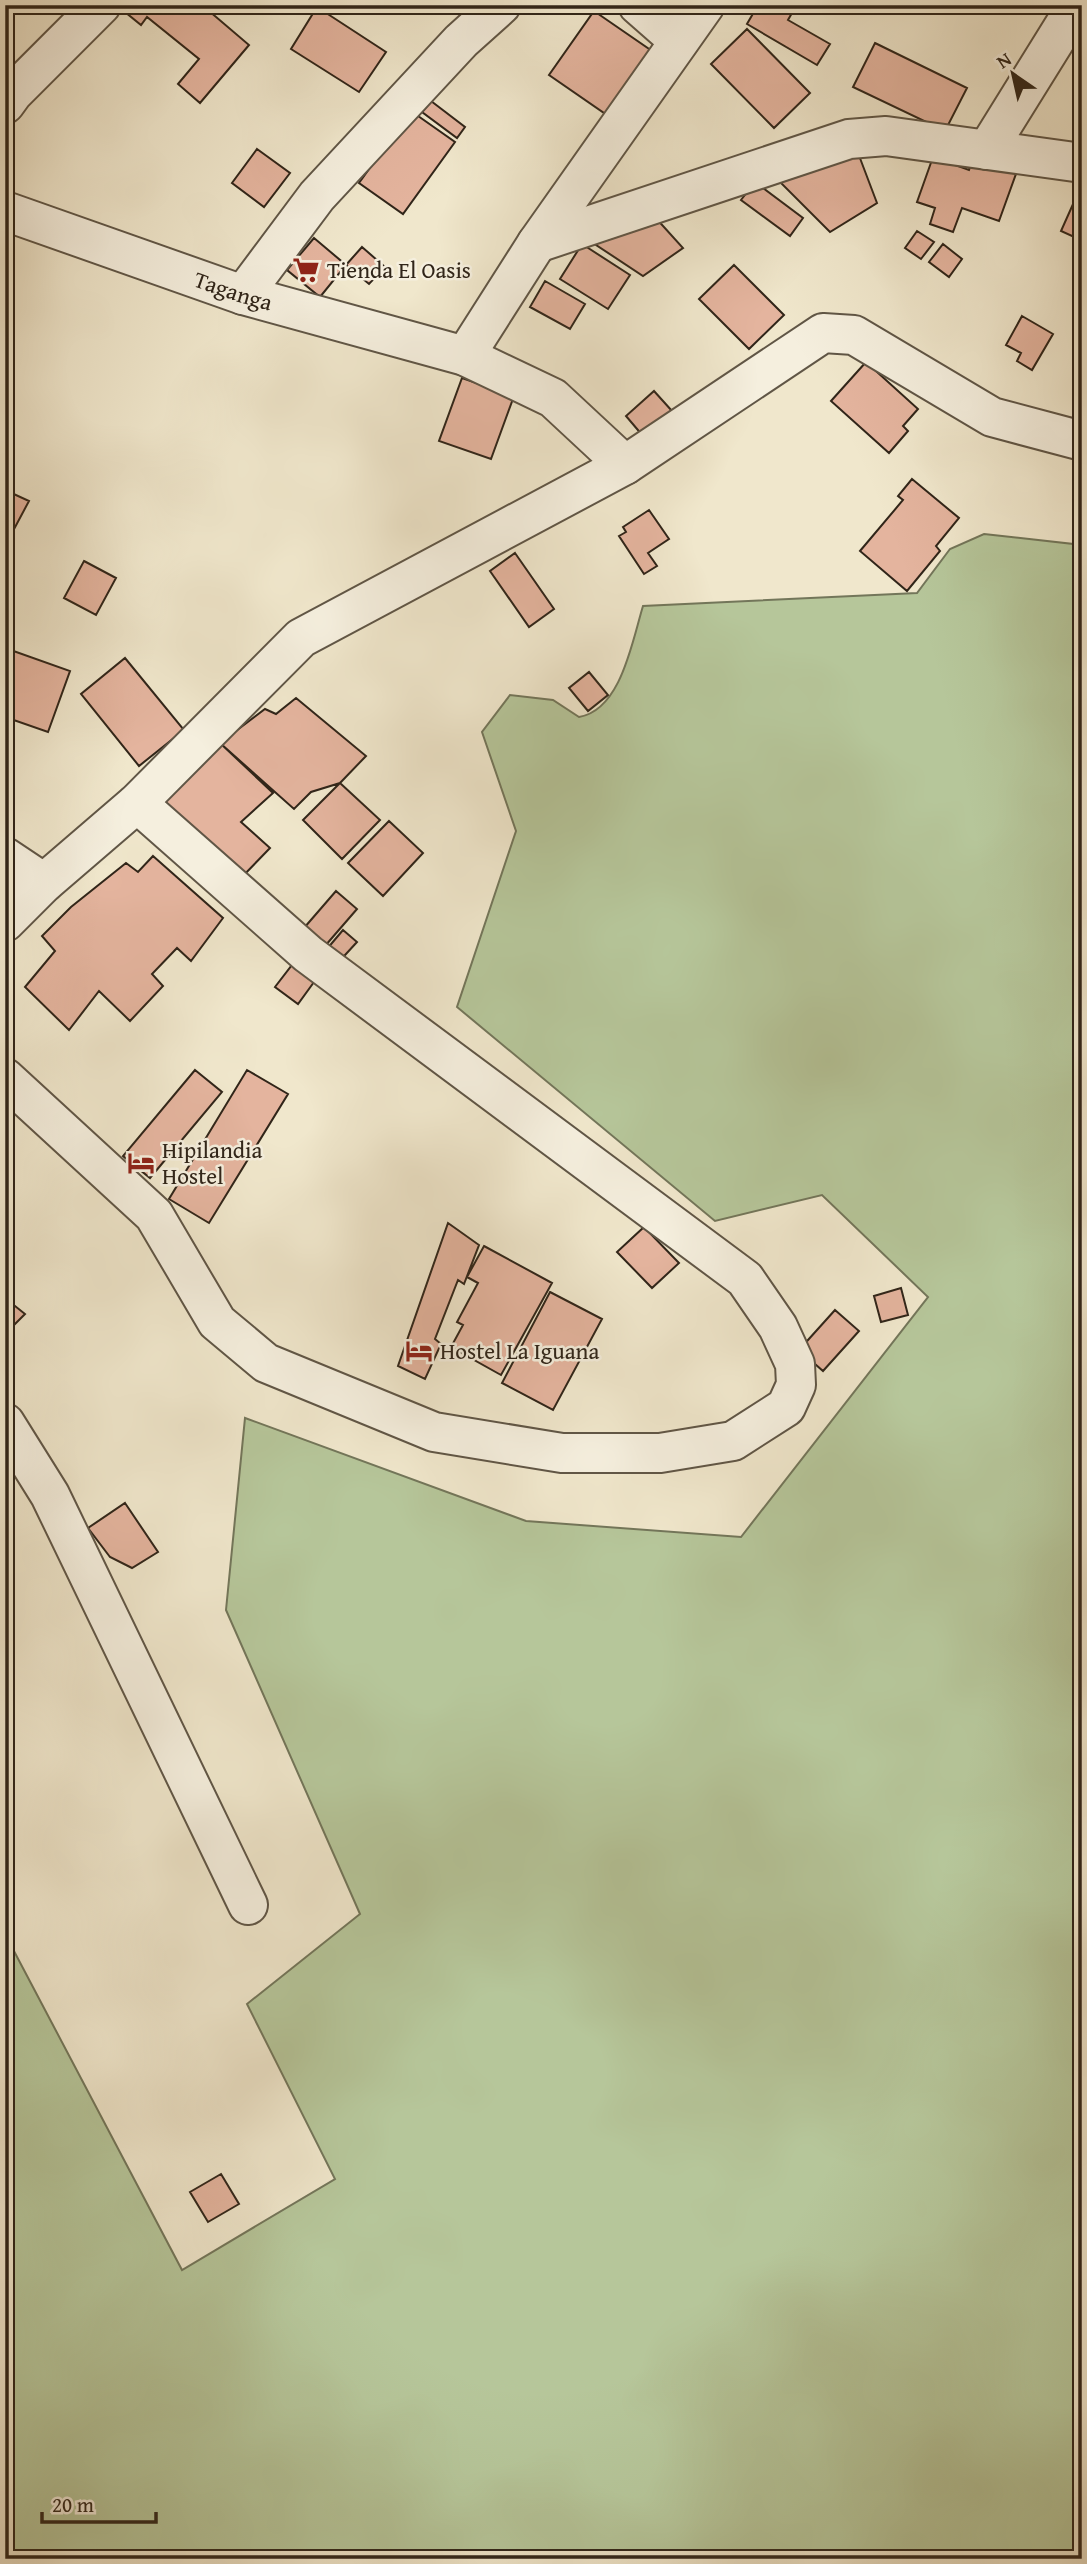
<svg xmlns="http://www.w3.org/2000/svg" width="1087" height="2564" font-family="'Gentium Book Plus',serif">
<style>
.green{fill:#b6c69a;stroke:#73765a;stroke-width:2}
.building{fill:#e4b49e;stroke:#302519;stroke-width:2}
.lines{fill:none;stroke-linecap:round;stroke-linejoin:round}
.minor-casing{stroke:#605646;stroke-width:42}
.minor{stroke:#f5efde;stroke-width:38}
.labels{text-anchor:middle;stroke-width:5;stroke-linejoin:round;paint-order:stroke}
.poi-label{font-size:23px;fill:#302519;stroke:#f5efde;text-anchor:start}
.street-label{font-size:23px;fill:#302519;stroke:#f5efde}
</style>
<rect width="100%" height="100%" fill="#f0e7cc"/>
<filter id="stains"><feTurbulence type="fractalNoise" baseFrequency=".00286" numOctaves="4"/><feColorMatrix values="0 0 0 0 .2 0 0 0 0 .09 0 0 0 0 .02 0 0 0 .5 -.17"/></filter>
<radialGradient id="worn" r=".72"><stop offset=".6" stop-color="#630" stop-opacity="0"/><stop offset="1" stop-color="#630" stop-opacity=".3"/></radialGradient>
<path class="green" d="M 984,534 L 1082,545 L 1082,2559 L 5,2559 L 5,1934 L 182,2270 L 335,2179 L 247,2004 L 360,1914 L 226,1610 L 245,1418 L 526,1521 L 741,1537 L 928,1297 L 822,1195 L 715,1221 L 457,1007 L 516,831 L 482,732 L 510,695 L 553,700 L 579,717 C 621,710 632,642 643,606 L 917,593 L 950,549 Z"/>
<path class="building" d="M 130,5 L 202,5 L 249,45 L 200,103 L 178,84 L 199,59 L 147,17 L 141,25 L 125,12 Z
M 438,5 L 454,5 L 446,13 Z
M 758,5 L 796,6 L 788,20 L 830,44 L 817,65 L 747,24 Z
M 317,7 L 386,52 L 359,92 L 291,49 Z
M 594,11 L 652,51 L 607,115 L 549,75 Z
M 747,29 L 810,93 L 774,128 L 711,64 Z
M 875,43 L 967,88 L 945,131 L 853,87 Z
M 431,101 L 465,127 L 457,138 L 422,112 Z
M 411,111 L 455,142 L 403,214 L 359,183 Z
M 855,145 L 877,203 L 830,232 L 771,173 Z
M 257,149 L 290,173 L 264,207 L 232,183 Z
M 974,156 L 1017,171 L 999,221 L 962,208 L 953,232 L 930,224 L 935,208 L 917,202 L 933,157 L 969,170 Z
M 755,182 L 803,218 L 790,236 L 741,200 Z
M 1082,184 L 1082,246 L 1079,244 L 1081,240 L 1061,231 Z
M 654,216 L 683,248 L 643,276 L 587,239 Z
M 917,231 L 934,242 L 921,259 L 905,248 Z
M 314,238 L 346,265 L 320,297 L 287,270 Z
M 582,244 L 630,275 L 608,309 L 560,279 Z
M 943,244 L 962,259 L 949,277 L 929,262 Z
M 362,247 L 385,267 L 369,284 L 346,265 Z
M 734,265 L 784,315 L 749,349 L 699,299 Z
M 545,281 L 585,304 L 570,329 L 530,307 Z
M 1022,316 L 1053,334 L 1032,370 L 1017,361 L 1021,353 L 1006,345 Z
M 866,362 L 918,409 L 903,426 L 908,431 L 889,453 L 831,401 Z
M 462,378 L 514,396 L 491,459 L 439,441 Z
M 654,391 L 672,411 L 643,436 L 626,416 Z
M 912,479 L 959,518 L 936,546 L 940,551 L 907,591 L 860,551 L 903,500 L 898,496 Z
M 5,490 L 29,501 L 5,546 Z
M 649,510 L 669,539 L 648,553 L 657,566 L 644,574 L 619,536 L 626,532 L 623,527 Z
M 515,553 L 554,609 L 529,627 L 490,571 Z
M 84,561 L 116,578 L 96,615 L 64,598 Z
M 5,648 L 70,671 L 48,732 L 5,717 Z
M 125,658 L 184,730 L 139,766 L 81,694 Z
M 589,672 L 608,695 L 588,711 L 569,688 Z
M 296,698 L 366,756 L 340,783 L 311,792 L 294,809 L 220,743 L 265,709 L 276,714 Z
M 220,743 L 273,793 L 241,822 L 270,848 L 241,878 L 163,803 Z
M 340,783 L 380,820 L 342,859 L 303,820 Z
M 389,821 L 423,853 L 383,896 L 348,863 Z
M 153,856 L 223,918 L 191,961 L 177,948 L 152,974 L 163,986 L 130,1021 L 99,991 L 69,1030 L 25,987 L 55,951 L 42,936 L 71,907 L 126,863 L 138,872 Z
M 336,891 L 357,909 L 325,946 L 304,928 Z
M 343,930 L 357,942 L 334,967 L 321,956 Z
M 292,965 L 314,982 L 298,1004 L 275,987 Z
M 195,1070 L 222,1092 L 150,1178 L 123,1156 Z
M 247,1070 L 288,1094 L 209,1223 L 169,1199 Z
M 448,1223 L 479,1245 L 464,1284 L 458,1280 L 435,1339 L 441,1344 L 425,1379 L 398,1366 Z
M 644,1227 L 679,1263 L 652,1288 L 617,1252 Z
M 484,1246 L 552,1283 L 501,1375 L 451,1347 L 463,1325 L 457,1322 L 478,1283 L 467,1277 Z
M 901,1288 L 908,1315 L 881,1322 L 874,1296 Z
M 550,1292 L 602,1319 L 553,1410 L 502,1383 Z
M 5,1298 L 25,1314 L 5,1334 Z
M 835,1310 L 859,1331 L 823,1371 L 799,1350 Z
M 125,1503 L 158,1552 L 132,1568 L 110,1557 L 88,1528 Z
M 221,2174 L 239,2204 L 208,2222 L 190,2192 Z"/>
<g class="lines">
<g class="minor-casing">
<g id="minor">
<path d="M 638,5 L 679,41"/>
<path d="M 5,104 L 13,93 L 101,5"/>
<path d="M 987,150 L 1077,5"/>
<path id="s1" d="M 5,211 L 243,295 L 465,356 L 553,398 L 625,465"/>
<path d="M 537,243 L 849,139 L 886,136 L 1082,163"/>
<path d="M 243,295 L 317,196 L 461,41 L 501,5"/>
<path d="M 465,356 L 537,243 L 705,5"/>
<path d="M 5,857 L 44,883"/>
<path d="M 5,922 L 44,883 L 137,803 L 301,638 L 625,465 L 823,333 L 854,335 L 992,417 L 1082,441"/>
<path d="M 5,1078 L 154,1215 L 217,1322 L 266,1363 L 434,1432 L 562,1453 L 660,1453 L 733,1441 L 786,1407 L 796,1385 L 795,1364 L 778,1327 L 745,1279 L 308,954 L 137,803"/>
<path d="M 5,1423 L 50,1495 L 248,1905"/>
</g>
</g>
<use href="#minor" class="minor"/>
</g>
<defs>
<g id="supermarket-bare" transform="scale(2.1)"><path d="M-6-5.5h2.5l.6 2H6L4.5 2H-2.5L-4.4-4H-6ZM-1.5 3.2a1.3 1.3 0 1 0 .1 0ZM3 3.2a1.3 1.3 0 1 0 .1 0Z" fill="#8f2418" stroke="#f5efde" stroke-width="2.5" paint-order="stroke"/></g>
<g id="hotel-bare" transform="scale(2.1)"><path d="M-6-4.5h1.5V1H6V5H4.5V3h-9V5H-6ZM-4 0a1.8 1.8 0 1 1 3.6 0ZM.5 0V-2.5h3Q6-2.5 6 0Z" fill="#8f2418" stroke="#f5efde" stroke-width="2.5" paint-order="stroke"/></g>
</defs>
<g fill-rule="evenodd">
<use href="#supermarket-bare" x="306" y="270"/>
<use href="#hotel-bare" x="141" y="1163"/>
<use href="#hotel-bare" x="419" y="1351"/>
</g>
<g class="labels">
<g class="poi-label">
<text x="327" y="278">Tienda El Oasis</text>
<text x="162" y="1158">Hipilandia<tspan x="162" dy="26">Hostel</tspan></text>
<text x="440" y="1359">Hostel La Iguana</text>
</g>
<g class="street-label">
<text dy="8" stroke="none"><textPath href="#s1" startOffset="242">Taganga</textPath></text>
</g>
</g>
<rect width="1087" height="2564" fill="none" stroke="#f0e7cc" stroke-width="28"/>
<rect x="7" y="7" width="1073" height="2550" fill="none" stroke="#302519" stroke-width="3.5"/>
<rect x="14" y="14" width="1059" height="2536" fill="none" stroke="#302519" stroke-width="2"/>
<g transform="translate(1013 74) rotate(326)" stroke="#f5efde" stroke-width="5" paint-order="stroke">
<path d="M0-5L12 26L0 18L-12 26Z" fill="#302519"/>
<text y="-10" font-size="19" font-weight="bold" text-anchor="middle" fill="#302519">N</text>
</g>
<path d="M42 2512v10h114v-10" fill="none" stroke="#302519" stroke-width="3.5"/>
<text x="52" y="2512" font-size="21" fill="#302519" stroke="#f5efde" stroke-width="5" paint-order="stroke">20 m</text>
<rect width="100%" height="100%" filter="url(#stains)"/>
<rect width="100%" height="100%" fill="url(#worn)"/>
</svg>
